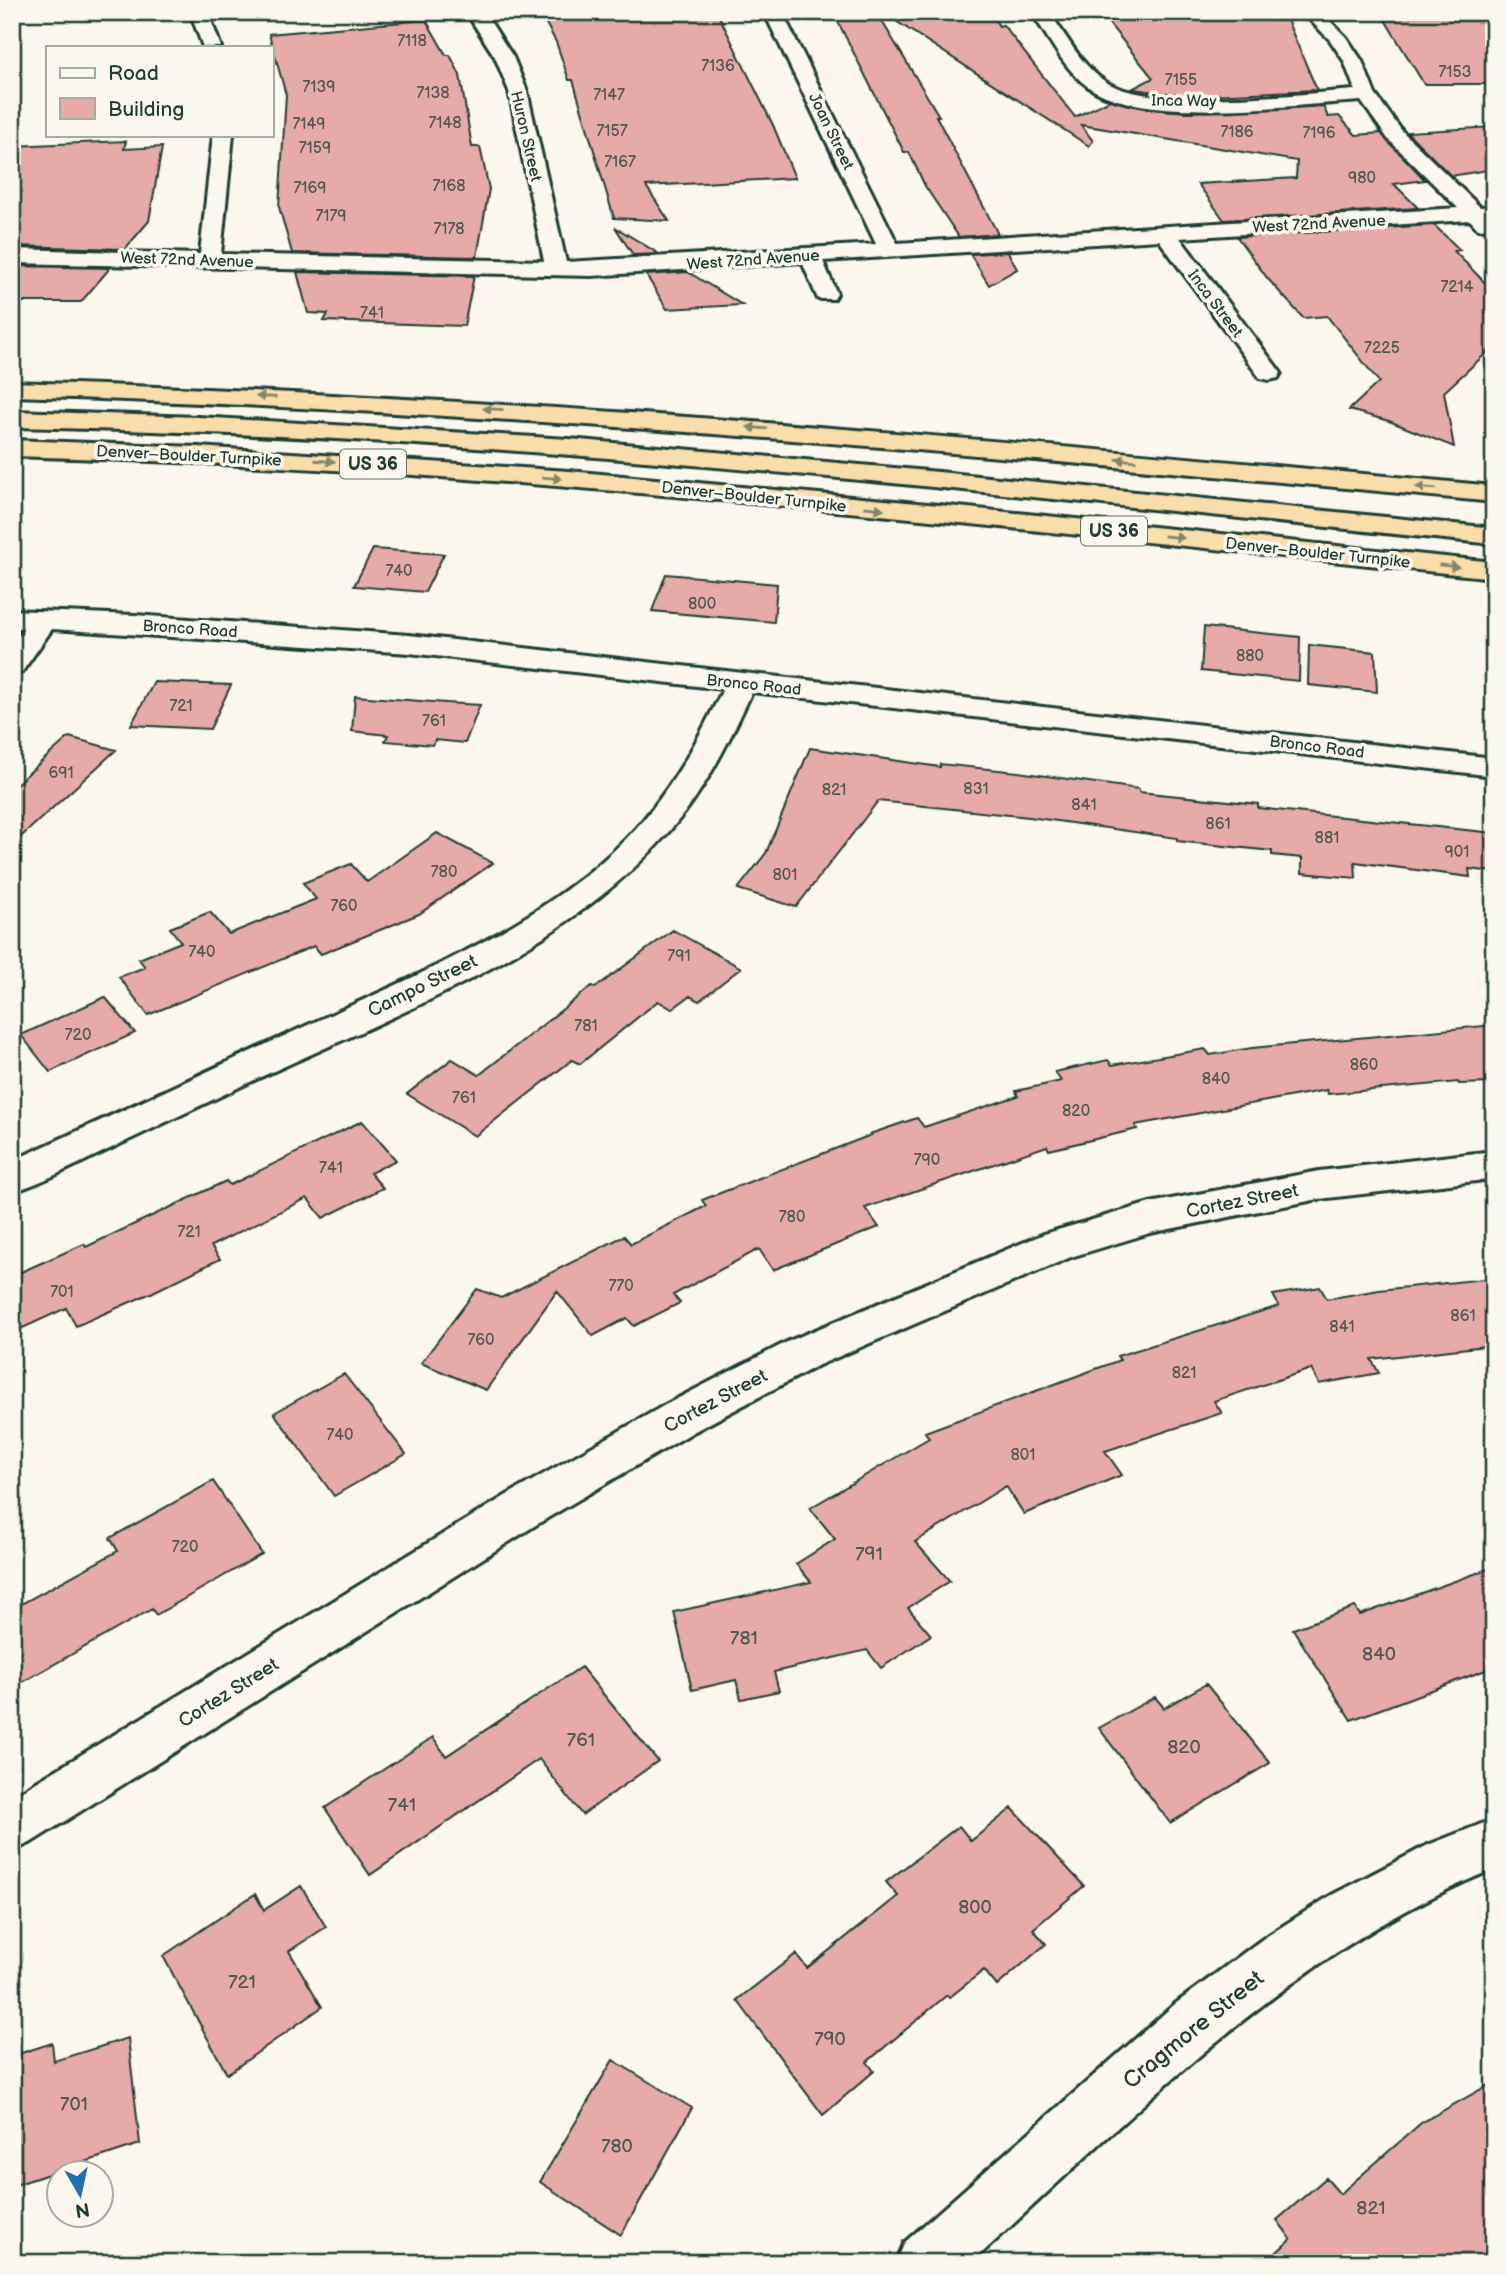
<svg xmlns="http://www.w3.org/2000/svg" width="1506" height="2275" font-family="'Balsamiq Sans',sans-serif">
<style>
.building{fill:#e6aba9;stroke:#1f3d34;stroke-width:2}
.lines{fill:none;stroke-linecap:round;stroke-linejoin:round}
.minor-casing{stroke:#1f3d34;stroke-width:6}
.trunk-casing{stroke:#1f3d34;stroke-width:6}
.motorway-casing{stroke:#1f3d34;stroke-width:6}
.minor{fill:#fbf7ec;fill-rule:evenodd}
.trunk{fill:#f9ddab;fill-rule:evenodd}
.motorway{fill:#f9ddab;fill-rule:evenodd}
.oneway{fill:#81856a}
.labels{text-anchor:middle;stroke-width:7;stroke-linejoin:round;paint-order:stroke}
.number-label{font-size:16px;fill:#515851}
.far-street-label{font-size:16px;fill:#1f3d34;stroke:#fbf7ec}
.shield{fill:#fbf7ec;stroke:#61756b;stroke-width:2}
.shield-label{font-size:18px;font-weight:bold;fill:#1f3d34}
.street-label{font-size:19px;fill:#1f3d34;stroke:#fbf7ec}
.near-number-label{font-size:19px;fill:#515851}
.near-street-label{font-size:23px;fill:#1f3d34;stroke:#fbf7ec}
</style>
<rect width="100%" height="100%" fill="#fbf7ec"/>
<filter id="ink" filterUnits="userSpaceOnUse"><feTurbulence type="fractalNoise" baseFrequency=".0143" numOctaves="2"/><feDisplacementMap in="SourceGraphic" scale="14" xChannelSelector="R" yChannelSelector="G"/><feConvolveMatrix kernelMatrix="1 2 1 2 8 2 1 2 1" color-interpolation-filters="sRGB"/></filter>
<g filter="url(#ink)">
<path class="building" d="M 595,12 L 599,19 L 718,14 L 773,125 L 795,178 L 646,186 L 669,221 L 614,218 L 573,80 L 569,80 L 556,42 L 542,16 Z
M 882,12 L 990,12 L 999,26 L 1003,25 L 1075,117 L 1110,100 L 1151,109 L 1187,112 L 1323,106 L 1328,117 L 1339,116 L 1356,135 L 1381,133 L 1425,180 L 1394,184 L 1418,208 L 1224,220 L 1198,184 L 1296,178 L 1297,161 L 1081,125 L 1093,141 L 1089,146 Z
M 1435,12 L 1494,12 L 1494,84 L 1424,84 L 1382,15 Z
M 1262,13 L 1270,21 L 1287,20 L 1317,90 L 1190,96 L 1132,89 L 1153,78 L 1106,20 Z
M 880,18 L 939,116 L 936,116 L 998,234 L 959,237 L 925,186 L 909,152 L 904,152 L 837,20 Z
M 426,20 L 446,55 L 450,55 L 460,75 L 472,147 L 480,147 L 489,189 L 477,257 L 292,253 L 279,207 L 286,95 L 269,34 Z
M 1494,127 L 1494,169 L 1451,176 L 1407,132 Z
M 126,141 L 124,149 L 162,147 L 149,221 L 125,249 L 12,246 L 12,146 Z
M 1434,225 L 1460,250 L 1454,251 L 1494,292 L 1494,346 L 1444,392 L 1454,447 L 1389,421 L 1349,410 L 1379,382 L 1327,316 L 1303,318 L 1268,279 L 1237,237 Z
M 615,227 L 659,254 L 633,255 Z
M 1008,252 L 1017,269 L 989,285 L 970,254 Z
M 12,266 L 110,268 L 81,302 L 12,302 Z
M 297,272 L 474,276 L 464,326 L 324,321 L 328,314 L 308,313 Z
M 688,272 L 742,305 L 667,309 L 646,275 Z
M 373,549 L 444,554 L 425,592 L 354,586 Z
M 666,574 L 777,584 L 774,622 L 652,611 Z
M 1204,627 L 1300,637 L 1299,681 L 1201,671 Z
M 1309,645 L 1375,652 L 1377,692 L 1308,685 Z
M 154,682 L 231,685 L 210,729 L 131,725 Z
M 355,696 L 446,703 L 480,705 L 465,743 L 435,740 L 433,745 L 385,741 L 388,735 L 352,731 Z
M 69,737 L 116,750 L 12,845 L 12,788 Z
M 810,748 L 940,767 L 940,764 L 1018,772 L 1139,789 L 1139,792 L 1258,804 L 1258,808 L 1494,833 L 1494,872 L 1469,869 L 1470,877 L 1355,862 L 1356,878 L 1302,873 L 1302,858 L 1272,855 L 1272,851 L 1177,841 L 1177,838 L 1029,817 L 878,801 L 796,907 L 738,889 L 766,853 Z
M 437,833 L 493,863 L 419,914 L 321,954 L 314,946 L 148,1015 L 119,977 L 145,967 L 139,959 L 181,942 L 170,928 L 210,912 L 229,934 L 316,899 L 303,883 L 351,864 L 367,882 Z
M 673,930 L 741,968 L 699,1001 L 690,996 L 672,1009 L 658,1001 L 580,1064 L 572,1060 L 475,1136 L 407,1094 L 452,1059 L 479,1075 L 592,986 L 595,988 Z
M 105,997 L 135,1033 L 50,1072 L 21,1035 Z
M 1494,1025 L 1494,1083 L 1459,1084 L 1458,1082 L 1328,1094 L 1327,1090 L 1135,1125 L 1137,1129 L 1049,1150 L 1047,1146 L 865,1208 L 879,1227 L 773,1270 L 759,1249 L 673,1295 L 680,1303 L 634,1326 L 627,1318 L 593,1336 L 557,1291 L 486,1390 L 421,1363 L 477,1289 L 501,1298 L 624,1236 L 631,1244 L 706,1206 L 702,1200 L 871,1135 L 870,1134 L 917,1118 L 924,1127 L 1018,1096 L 1016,1091 L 1061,1081 L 1055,1072 L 1108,1060 L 1112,1065 L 1205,1049 L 1210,1055 L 1252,1048 Z
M 362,1121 L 396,1160 L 370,1173 L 383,1188 L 323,1218 L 307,1198 L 211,1246 L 220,1259 L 151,1293 L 76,1326 L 66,1308 L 12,1333 L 12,1276 L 84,1244 L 86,1247 L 226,1181 L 230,1185 Z
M 1494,1278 L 1494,1345 L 1371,1359 L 1379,1373 L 1319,1384 L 1311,1369 L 1214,1401 L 1222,1413 L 1105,1451 L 1122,1475 L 1024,1514 L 1006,1486 L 915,1542 L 950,1581 L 908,1608 L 931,1635 L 881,1668 L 867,1650 L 774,1672 L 779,1691 L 741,1699 L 736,1680 L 692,1690 L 674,1612 L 811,1582 L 796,1564 L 835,1539 L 810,1508 L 929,1438 L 925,1432 L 1120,1360 L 1117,1356 L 1279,1306 L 1273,1295 L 1320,1287 L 1327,1299 L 1379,1290 Z
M 344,1374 L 406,1454 L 334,1496 L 274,1413 Z
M 213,1481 L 262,1554 L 156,1615 L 152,1609 L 12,1688 L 12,1609 L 118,1551 L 110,1538 Z
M 1494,1567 L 1494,1667 L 1351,1720 L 1293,1629 L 1355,1607 L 1360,1615 Z
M 581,1667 L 658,1761 L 582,1815 L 539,1759 L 370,1875 L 325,1808 L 433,1737 L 446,1756 Z
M 1206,1684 L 1270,1763 L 1170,1823 L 1099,1728 L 1155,1697 L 1164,1708 Z
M 1012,1808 L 1084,1886 L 1033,1929 L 1046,1944 L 997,1986 L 984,1970 L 950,1997 L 947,1995 L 867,2062 L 874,2071 L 823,2115 L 737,2000 L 796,1954 L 807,1968 L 898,1896 L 886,1882 L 959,1826 L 971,1841 Z
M 301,1886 L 326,1927 L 289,1951 L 322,2007 L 227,2074 L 163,1956 L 255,1894 L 264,1910 Z
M 128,2038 L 140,2144 L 12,2186 L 12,2056 L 52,2043 L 54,2061 Z
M 613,2060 L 692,2108 L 621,2235 L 540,2182 Z
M 1494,2082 L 1494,2263 L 1265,2263 L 1291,2239 L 1277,2220 L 1326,2178 L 1340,2194 L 1421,2123 Z"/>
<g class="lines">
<g class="minor-casing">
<path id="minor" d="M 190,12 L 208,12 L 221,47 L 203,47 Z
M 466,12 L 484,12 L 513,57 L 527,91 L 566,262 L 876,244 L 764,12 L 782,12 L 897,243 L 1458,208 L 1388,139 L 1361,101 C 1294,105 1153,123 1095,91 C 1067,76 1049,37 1031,12 L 1049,12 C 1066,35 1081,66 1106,82 C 1152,111 1298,94 1355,90 L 1344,61 L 1330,40 L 1302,12 L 1321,12 L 1346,37 L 1362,61 L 1375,94 L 1402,131 L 1480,207 L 1494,206 L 1494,228 L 1478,229 L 1470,220 L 1180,238 L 1281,373 L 1278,378 L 1269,380 L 1260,378 L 1159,240 L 823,261 L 837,294 L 834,299 L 818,299 L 802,262 L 591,276 L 12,263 L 12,249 L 200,254 L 213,135 L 233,135 L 221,254 L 544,261 L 509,91 L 495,57 Z
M 12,610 L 135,615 L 409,635 L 1494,758 L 1494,776 L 752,692 C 732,734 713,775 685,812 C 581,947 398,1013 248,1083 C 198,1107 149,1130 99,1154 C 71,1167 42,1183 12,1192 L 12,1161 C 107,1118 202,1074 297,1030 C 410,978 536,929 626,839 C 669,795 696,744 723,689 L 409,653 L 52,629 L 22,672 L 12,675 L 12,647 L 24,628 L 12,628 Z
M 1494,1151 L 1494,1179 L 1319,1199 L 1150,1233 L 1071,1257 L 819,1365 L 695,1431 L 539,1523 L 30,1843 L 12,1851 L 12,1797 L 507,1495 L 665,1405 L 789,1341 L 1044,1234 L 1150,1203 L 1319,1171 Z
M 1494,1819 L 1494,1869 C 1289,1952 1131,2117 971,2263 L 896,2263 L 905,2242 L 1175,2004 L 1264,1938 L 1330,1896 L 1428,1845 Z"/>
</g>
<g class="trunk-casing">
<path id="trunk" d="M 12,411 L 198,417 L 569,439 L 939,472 L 1494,528 L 1494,544 C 1125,507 756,465 385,442 C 261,434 137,430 12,427 Z"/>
</g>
<g class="motorway-casing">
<path id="motorway" d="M 12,382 C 508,396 1000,440 1494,486 L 1494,502 C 1000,455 508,411 12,396 Z
M 12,440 L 198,447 L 569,471 L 939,505 L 1494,562 L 1494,578 C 1125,540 756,499 385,473 C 261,465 137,460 12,456 Z"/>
</g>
<use href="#minor" class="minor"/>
<use href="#trunk" class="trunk"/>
<use href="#motorway" class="motorway"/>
</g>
<defs><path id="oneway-solid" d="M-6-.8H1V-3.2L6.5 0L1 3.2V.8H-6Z" transform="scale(1.75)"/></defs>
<g class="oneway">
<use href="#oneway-solid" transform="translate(266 397) rotate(-178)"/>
<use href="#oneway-solid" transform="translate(493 409) rotate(-177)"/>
<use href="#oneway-solid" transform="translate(757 428) rotate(-175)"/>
<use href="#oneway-solid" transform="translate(1126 460) rotate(-175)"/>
<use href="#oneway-solid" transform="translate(325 461) rotate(4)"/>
<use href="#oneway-solid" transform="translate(552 478) rotate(5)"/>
<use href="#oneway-solid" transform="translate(1426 488) rotate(-175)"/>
<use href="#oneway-solid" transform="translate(874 508) rotate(6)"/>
<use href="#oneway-solid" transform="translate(1174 537) rotate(6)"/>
<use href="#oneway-solid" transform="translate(1449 566) rotate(6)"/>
</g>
</g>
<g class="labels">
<g class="number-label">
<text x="412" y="46">7118</text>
<text x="718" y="71">7136</text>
<text x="1455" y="77">7153</text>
<text x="1181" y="85">7155</text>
<text x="319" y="92">7139</text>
<text x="433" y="98">7138</text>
<text x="609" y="100">7147</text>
<text x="445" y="128">7148</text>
<text x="309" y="129">7149</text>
<text x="612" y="136">7157</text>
<text x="1237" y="137">7186</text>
<text x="1319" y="138">7196</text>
<text x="315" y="153">7159</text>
<text x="620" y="167">7167</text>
<text x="1362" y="183">980</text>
<text x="449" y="191">7168</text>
<text x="310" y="193">7169</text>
<text x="331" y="221">7179</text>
<text x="449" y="234">7178</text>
<text x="1457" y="292">7214</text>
<text x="372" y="318">741</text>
<text x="1382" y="353">7225</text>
<text x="399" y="576">740</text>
<text x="702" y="609">800</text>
<text x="1250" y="661">880</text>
<text x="181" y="711">721</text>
<text x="434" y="726">761</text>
<text x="61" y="778">691</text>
<text x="976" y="794">831</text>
<text x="834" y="795">821</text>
<text x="1084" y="810">841</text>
<text x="1218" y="829">861</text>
<text x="1327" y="843">881</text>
<text x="1457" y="857">901</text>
<text x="444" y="877">780</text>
<text x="785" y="880">801</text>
<text x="344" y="911">760</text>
<text x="202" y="957">740</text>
<text x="679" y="961">791</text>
<text x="586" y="1031">781</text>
<text x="78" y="1040">720</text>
<text x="1364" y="1070">860</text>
<text x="1216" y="1084">840</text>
<text x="464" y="1103">761</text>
<text x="1076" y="1116">820</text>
<text x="927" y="1165">790</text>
<text x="331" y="1173">741</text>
<text x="792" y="1222">780</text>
<text x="189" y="1237">721</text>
<text x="621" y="1291">770</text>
<text x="62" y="1297">701</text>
<text x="1463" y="1321">861</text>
<text x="1342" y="1332">841</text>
<text x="481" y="1345">760</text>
<text x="1184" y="1378">821</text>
<text x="340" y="1440">740</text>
<text x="1023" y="1460">801</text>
<text x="185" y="1552">720</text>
</g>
<g class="far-street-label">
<text transform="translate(1184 100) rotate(1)" y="6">Inca Way</text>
<text transform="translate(832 131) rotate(64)" y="6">Joan Street</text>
<text transform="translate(527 136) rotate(77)" y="6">Huron Street</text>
<text transform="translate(1319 223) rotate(-3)" y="6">West 72nd Avenue</text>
<text transform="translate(187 259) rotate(2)" y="6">West 72nd Avenue</text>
<text transform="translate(753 259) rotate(-4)" y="6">West 72nd Avenue</text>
<text transform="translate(1216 303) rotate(53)" y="6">Inca Street</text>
<text transform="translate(189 455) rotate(3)" y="6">Denver–Boulder Turnpike</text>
<text transform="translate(754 496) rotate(6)" y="6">Denver–Boulder Turnpike</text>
<text transform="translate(1318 552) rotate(6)" y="6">Denver–Boulder Turnpike</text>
<text transform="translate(190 628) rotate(4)" y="6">Bronco Road</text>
<text transform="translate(754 684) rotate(6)" y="6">Bronco Road</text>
<text transform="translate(1317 746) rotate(7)" y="6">Bronco Road</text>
</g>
<g class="shield">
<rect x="340" y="449.5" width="66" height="29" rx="5"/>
<rect x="1081" y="516.5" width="66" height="29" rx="5"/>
</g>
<g class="shield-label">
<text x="373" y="470">US 36</text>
<text x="1114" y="537">US 36</text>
</g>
<g class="street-label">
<text transform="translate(422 985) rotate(-26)" y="7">Campo Street</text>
<text transform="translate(1242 1200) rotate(-11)" y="7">Cortez Street</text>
<text transform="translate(715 1400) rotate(-28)" y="7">Cortez Street</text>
<text transform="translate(228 1692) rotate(-32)" y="7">Cortez Street</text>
</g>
<g class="near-number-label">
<text x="869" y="1560">791</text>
<text x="744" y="1644">781</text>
<text x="1379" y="1660">840</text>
<text x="581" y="1746">761</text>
<text x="1184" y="1753">820</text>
<text x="402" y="1811">741</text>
<text x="975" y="1913">800</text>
<text x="242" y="1988">721</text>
<text x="830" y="2045">790</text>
<text x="74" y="2110">701</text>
<text x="617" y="2152">780</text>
<text x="1371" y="2214">821</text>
</g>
<g class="near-street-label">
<text transform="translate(1193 2029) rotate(-39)" y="8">Cragmore Street</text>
</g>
</g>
<rect width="1506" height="2275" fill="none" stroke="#fbf7ec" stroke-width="42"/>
<rect x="21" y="21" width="1464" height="2233" fill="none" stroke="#1f3d34" stroke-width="2.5" filter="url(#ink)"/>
<rect x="46" y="46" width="228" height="91" fill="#fbf7ec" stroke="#a3ada2" stroke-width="2"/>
<rect x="60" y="68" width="35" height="10" fill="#fbf7ec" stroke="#a3ada2" stroke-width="2"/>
<text x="108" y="80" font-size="21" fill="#1f3d34">Road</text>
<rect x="60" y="98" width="35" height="21" fill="#e6aba9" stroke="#a3ada2" stroke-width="2"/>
<text x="108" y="116" font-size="21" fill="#1f3d34">Building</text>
<g transform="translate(80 2194) rotate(171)"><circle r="33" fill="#fbf7ec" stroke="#a3ada2" stroke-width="2"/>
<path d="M0-5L12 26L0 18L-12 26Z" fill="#1f6fb2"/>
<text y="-10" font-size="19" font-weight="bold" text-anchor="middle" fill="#1f3d34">N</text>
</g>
</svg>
